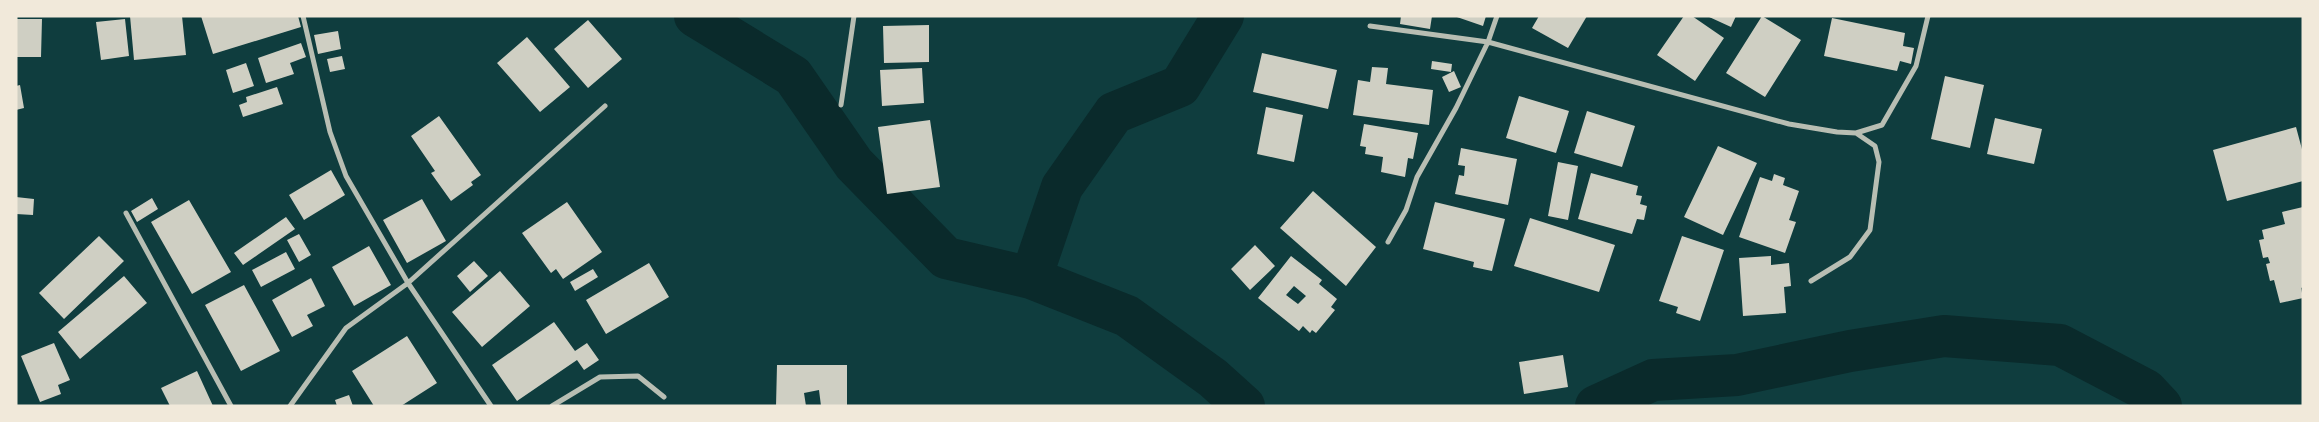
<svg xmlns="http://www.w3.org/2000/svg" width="2319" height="422" font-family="Cabin,sans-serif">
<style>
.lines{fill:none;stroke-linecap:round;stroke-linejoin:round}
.river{stroke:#0a2a2b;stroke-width:42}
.building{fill:#cfcfc3;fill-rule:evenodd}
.minor{stroke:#b8beb3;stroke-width:5}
</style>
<rect width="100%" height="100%" fill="#0f3d3e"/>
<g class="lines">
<path class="river" d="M 695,16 L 793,76 L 854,164 L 946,258 L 1031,278 L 1127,316 L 1213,378 L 1244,406
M 1031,278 L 1062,187 L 1114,113 L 1180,86 L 1223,16
M 1596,406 L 1653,380 L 1737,375 L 1850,351 L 1944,336 L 2060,345 L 2146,390 L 2161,406"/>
</g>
<path class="building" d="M 130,16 L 182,16 L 186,55 L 134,60 Z
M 201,16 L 298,16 L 301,27 L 213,54 Z
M 1401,16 L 1432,16 L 1430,29 L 1400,24 Z
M 1454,16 L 1486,16 L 1483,26 Z
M 1539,16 L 1587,16 L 1568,48 L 1532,28 Z
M 1684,16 L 1692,16 L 1724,38 L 1695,81 L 1657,55 Z
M 1707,16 L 1736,16 L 1731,27 Z
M 1762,16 L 1801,40 L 1765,97 L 1726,73 Z
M 1832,18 L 1905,33 L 1903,46 L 1914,48 L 1911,64 L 1900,61 L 1897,71 L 1824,56 Z
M 16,19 L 42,19 L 41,57 L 16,57 Z
M 125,19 L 129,56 L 101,60 L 96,22 Z
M 588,20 L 622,59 L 588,88 L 554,49 Z
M 929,25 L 929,62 L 884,63 L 883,26 Z
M 338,31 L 341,49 L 318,54 L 314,35 Z
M 527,37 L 570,87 L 540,112 L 497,63 Z
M 301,43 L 306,57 L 290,63 L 294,74 L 266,83 L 258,58 Z
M 1262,53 L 1337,70 L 1328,109 L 1253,92 Z
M 342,56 L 345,69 L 330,72 L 327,59 Z
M 1432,61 L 1452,64 L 1451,72 L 1431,69 Z
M 246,63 L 254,86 L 233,93 L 226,70 Z
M 1372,67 L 1388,68 L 1386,84 L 1433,90 L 1429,125 L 1353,115 L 1358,80 L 1370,82 Z
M 922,68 L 924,103 L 882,106 L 880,70 Z
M 1454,71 L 1461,87 L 1449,92 L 1442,77 Z
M 1945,76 L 1984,85 L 1970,148 L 1931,139 Z
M 20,85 L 24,108 L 16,110 L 16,86 Z
M 277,87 L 283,104 L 243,117 L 239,105 L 247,102 L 246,97 Z
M 1519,96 L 1569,111 L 1556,153 L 1506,138 Z
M 1266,107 L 1303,115 L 1294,162 L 1257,154 Z
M 1587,111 L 1635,126 L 1622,167 L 1574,153 Z
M 439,116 L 481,175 L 471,182 L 473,185 L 451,201 L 431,173 L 435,171 L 411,136 Z
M 1995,118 L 2042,129 L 2034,164 L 1987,154 Z
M 930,120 L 940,187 L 887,194 L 878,127 Z
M 1364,124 L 1418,133 L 1413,159 L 1408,158 L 1405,177 L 1381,172 L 1383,157 L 1365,154 L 1366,147 L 1360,146 Z
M 2296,127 L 2303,153 L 2303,181 L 2227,201 L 2213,150 Z
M 1718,146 L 1757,163 L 1723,235 L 1684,217 Z
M 1461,148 L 1517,159 L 1508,205 L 1455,194 L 1459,175 L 1464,176 L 1465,166 L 1458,165 Z
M 1558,162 L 1578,166 L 1568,220 L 1548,216 Z
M 331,170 L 345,195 L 304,220 L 289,195 Z
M 1591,173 L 1638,186 L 1636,195 L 1642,196 L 1640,204 L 1647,206 L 1644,220 L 1637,219 L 1632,234 L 1578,219 Z
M 1774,174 L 1785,178 L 1783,185 L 1799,191 L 1789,220 L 1796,222 L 1785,253 L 1739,237 L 1760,177 L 1772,181 Z
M 1313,191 L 1376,247 L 1346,286 L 1280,228 Z
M 16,197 L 34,199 L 33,215 L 16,214 Z
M 152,198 L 158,209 L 137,222 L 131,211 Z
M 422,199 L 446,241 L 407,263 L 383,220 Z
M 189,200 L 231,272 L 192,294 L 151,222 Z
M 567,202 L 602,252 L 563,279 L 556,269 L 551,273 L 522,233 Z
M 1435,202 L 1505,219 L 1492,271 L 1473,267 L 1474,262 L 1423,249 Z
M 2303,207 L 2303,287 L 2301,288 L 2303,298 L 2280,303 L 2274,280 L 2270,281 L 2266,264 L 2270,263 L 2268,257 L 2263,258 L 2259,240 L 2264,239 L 2262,230 L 2285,224 L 2282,212 Z
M 286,217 L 295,229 L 243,265 L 234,253 Z
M 1530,218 L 1615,245 L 1599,292 L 1514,266 Z
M 299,234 L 311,255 L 299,262 L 287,240 Z
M 99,236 L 124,261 L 64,319 L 39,293 Z
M 1682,236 L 1724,250 L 1700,321 L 1676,313 L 1678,307 L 1659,301 Z
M 1255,245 L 1275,266 L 1250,290 L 1231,269 Z
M 369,246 L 391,285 L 354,306 L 332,267 Z
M 286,252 L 295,269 L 261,287 L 252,270 Z
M 1291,256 L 1322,280 L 1319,284 L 1337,299 L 1331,307 L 1335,310 L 1316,333 L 1312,330 L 1310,333 L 1303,326 L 1299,331 L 1258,298 ZM 1294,286 L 1306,296 L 1298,304 L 1286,295 Z
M 1771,256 L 1771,265 L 1789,263 L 1791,286 L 1784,287 L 1786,313 L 1743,316 L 1739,258 Z
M 474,261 L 488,276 L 470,292 L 457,276 Z
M 649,263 L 669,297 L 606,334 L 586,300 Z
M 593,269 L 598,277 L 575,291 L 570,282 Z
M 500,271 L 530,306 L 482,347 L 452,312 Z
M 124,276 L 147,303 L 80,359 L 58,332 Z
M 311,278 L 325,306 L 307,315 L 313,326 L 292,337 L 272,300 Z
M 244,285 L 280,351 L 241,371 L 205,305 Z
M 554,322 L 575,351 L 587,343 L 599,360 L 584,370 L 577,360 L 517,401 L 492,365 Z
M 407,336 L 437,383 L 401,406 L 374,406 L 352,371 Z
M 54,343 L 70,380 L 58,385 L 61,394 L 40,402 L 21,356 Z
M 1563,355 L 1568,387 L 1524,394 L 1519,362 Z
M 777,365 L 847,365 L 847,406 L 821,406 L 819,390 L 804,393 L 806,406 L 776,406 Z
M 197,371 L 213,406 L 170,406 L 161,388 Z
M 349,395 L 353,406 L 337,406 L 335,400 Z"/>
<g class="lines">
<path class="minor" d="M 303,16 L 330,132 L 346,176 L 408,283 L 491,406
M 1370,26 L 1488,42 L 1789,124 L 1837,132 L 1856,133
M 841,105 L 854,16
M 126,213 L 231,406
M 1388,242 L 1406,210 L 1417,177 L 1456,108 L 1488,42 L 1497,16
M 1811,281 L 1850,257 L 1870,230 L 1879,162 L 1875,146 L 1856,133 L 1882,125 L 1916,66 L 1928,16
M 290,406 L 346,328 L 408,283 L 605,106
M 552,406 L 600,377 L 638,376 L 664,397"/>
</g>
<rect width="2319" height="422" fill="none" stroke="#f1e9da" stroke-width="35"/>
</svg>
